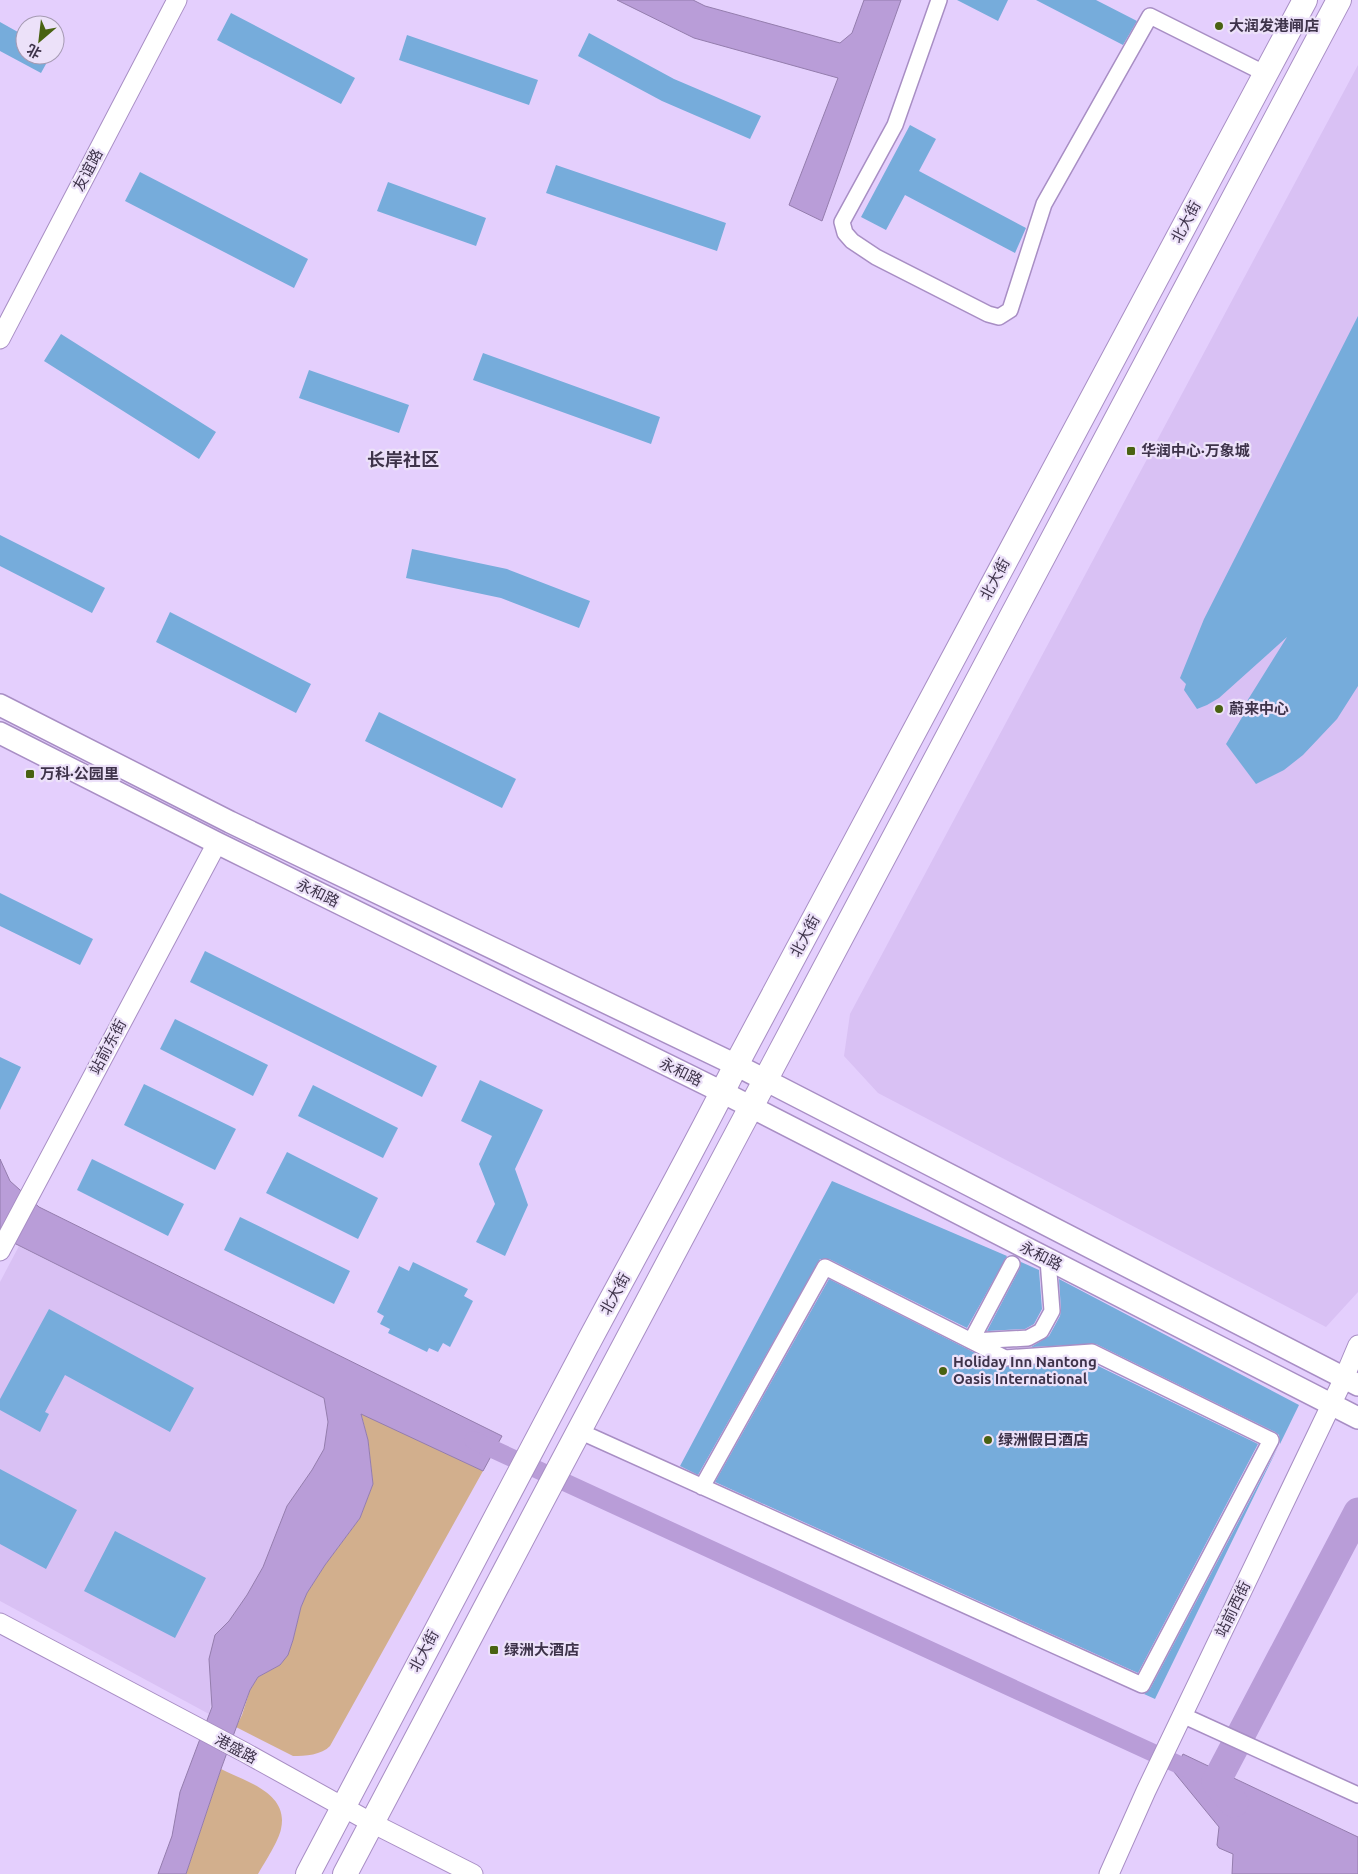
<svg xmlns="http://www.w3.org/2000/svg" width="1358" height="1874" font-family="Ubuntu,'Noto Sans SC',sans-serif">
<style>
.built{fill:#d9c1f4}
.green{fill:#d2af8d}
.water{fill:#b99dd8;stroke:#947dad}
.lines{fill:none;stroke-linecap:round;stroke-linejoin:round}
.canal{stroke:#b99dd8;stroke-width:18}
.river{stroke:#b99dd8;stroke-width:29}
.building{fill:#76acdb}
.minor-casing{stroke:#a88ec4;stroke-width:18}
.tertiary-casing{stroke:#a88ec4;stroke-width:21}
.secondary-casing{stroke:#a88ec4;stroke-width:24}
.primary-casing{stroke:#a88ec4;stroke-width:26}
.minor{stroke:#fff;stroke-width:15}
.tertiary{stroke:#fff;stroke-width:19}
.secondary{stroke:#fff;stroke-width:21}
.primary{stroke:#fff;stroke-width:24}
.poi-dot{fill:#496211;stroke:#ece1f9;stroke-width:2}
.labels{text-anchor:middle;stroke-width:4.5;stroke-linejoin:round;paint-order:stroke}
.poi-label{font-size:15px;font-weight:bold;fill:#3e334a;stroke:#ece1f9;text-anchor:start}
.street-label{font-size:15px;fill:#3e334a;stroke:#ece1f9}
.quarter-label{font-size:18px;font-weight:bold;fill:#3e334a;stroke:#ece1f9}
</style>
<rect width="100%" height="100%" fill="#e4cffd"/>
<path class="built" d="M 1358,65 L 1358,1292 L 1326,1327 L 878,1093 L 844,1056 L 850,1014 Z
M 19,1246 L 324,1398 L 328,1422 L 324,1449 L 312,1470 L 287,1506 L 263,1567 L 247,1595 L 229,1621 L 215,1635 L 210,1679 L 212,1699 L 209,1714 L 0,1601 L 0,1282 Z"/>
<path class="green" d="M 361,1413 L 483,1471 L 330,1746 C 322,1755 305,1756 293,1756 L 236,1727 L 242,1715 L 250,1690 L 258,1677 L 280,1665 L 288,1654 L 293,1640 L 301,1607 L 307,1593 L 325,1565 L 360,1518 L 373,1484 L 368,1440 Z
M 221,1769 C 247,1782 289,1793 281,1829 C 279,1840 265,1862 258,1874 L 186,1874 Z"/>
<path class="water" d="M 617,0 L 693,0 L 705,6 L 840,43 L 852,33 L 864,0 L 901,0 L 822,221 L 789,205 L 838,78 L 694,38 Z
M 0,1159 L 10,1181 L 39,1207 L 502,1436 L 483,1471 L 361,1414 L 368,1440 L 373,1484 L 360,1518 L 325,1565 L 307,1593 L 301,1607 L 293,1640 L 288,1655 L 280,1665 L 258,1677 L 250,1690 L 221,1769 L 186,1874 L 158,1874 L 172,1836 L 180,1792 L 212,1707 L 209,1659 L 215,1635 L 229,1621 L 247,1595 L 263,1567 L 287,1506 L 312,1470 L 324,1449 L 328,1422 L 324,1398 L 0,1236 Z
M 1183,1754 L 1358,1837 L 1358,1874 L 1232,1874 L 1233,1854 L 1219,1848 L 1217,1845 L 1219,1827 L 1174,1772 Z"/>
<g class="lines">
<path class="canal" d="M 473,1440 L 1199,1774"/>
<path class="river" d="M 1234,1803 L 1216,1782 L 1358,1512"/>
</g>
<path class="building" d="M 957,0 L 1008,0 L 998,21 Z
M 1036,0 L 1096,0 L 1137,21 L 1123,45 Z
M 231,13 L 355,78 L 341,104 L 217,40 Z
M 0,22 L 25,36 L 25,55 L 51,55 L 41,73 L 0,51 Z
M 589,33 L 674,79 L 761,116 L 750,139 L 662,101 L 578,56 Z
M 407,35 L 538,80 L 529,105 L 399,60 Z
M 910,125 L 936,139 L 919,171 L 1026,228 L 1015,253 L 905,195 L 886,230 L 861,217 Z
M 556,165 L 726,223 L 717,251 L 546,193 Z
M 140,172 L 308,259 L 294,288 L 125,201 Z
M 388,182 L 486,218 L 476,246 L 377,211 Z
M 1358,316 L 1358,686 L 1337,719 L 1303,755 L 1284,770 L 1256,784 L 1226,744 L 1247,709 L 1244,706 L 1287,637 L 1219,698 L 1207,705 L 1197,709 L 1184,690 L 1186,684 L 1180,678 L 1204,619 Z
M 61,334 L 216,432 L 199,459 L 44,361 Z
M 483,353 L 660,417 L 651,444 L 473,380 Z
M 309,370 L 409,405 L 399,433 L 299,398 Z
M 0,535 L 105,588 L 92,613 L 0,566 Z
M 412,549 L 507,569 L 590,601 L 579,628 L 501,598 L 406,578 Z
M 170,612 L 311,684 L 296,713 L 156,642 Z
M 379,712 L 516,779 L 502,808 L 365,741 Z
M 0,893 L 93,939 L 80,965 L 0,926 Z
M 205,951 L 437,1066 L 422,1097 L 190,982 Z
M 175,1019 L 268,1065 L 253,1096 L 160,1049 Z
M 0,1057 L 21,1067 L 0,1110 Z
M 480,1080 L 543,1110 L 515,1169 L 528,1205 L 505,1256 L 476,1242 L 495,1204 L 479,1164 L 492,1136 L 461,1121 Z
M 144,1084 L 236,1129 L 215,1170 L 124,1125 Z
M 313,1085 L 398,1128 L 383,1158 L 298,1116 Z
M 287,1152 L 378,1198 L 358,1239 L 266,1193 Z
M 92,1159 L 184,1204 L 168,1236 L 77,1190 Z
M 832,1181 L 1007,1256 L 967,1328 L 829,1259 L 820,1259 L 698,1475 L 680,1466 Z
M 240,1217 L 350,1271 L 334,1304 L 224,1250 Z
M 413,1262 L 468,1289 L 464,1296 L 473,1301 L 450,1347 L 443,1343 L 438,1352 L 429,1348 L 427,1352 L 388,1333 L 390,1329 L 380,1324 L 384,1316 L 377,1312 L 399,1266 L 409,1271 Z
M 1021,1262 L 1039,1270 L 1042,1309 L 1034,1324 L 1025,1329 L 987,1331 L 1020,1268 Z
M 829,1279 L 1001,1366 L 1090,1362 L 1258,1444 L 1138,1673 L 715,1482 Z
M 1059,1279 L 1299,1405 L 1280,1444 L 1279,1435 L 1275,1432 L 1096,1344 L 1031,1347 L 1049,1336 L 1060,1316 L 1061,1310 Z
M 49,1309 L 194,1388 L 170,1432 L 65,1375 L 45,1412 L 49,1414 L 40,1432 L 0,1410 L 0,1399 Z
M 1278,1447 L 1155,1699 L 1144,1694 L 1150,1689 Z
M 0,1469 L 77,1510 L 46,1569 L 0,1544 Z
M 115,1531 L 206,1578 L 175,1638 L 84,1591 Z"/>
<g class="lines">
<g class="minor-casing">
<path id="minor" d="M 939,0 L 895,125 L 842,222 L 845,233 L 852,241 L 876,257 L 988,314 L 999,317 L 1010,310 L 1044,204 L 1150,16 L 1266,74
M 971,1341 L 1012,1264
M 972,1341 L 1028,1338 L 1041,1331 L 1052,1311 L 1048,1260
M 579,1431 L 1142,1685 L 1271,1440 L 1092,1352 L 1005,1358 L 825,1267 L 702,1487
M 1182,1715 L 1358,1795"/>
</g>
<g class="tertiary-casing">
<path id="tertiary" d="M 0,339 L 177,0
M 0,1251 L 217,843
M 0,1623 L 244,1752 L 372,1823 L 473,1874
M 1109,1874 L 1146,1791 L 1344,1378 L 1358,1345"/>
</g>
<g class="secondary-casing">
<path id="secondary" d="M 0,705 L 230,822 L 736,1065 L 1358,1385
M 0,733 L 217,843 L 722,1092 L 1358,1418"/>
</g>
<g class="primary-casing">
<path id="primary" d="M 308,1874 C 401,1697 494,1521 587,1345 C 637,1251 689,1159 736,1065 L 1305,0
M 345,1874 C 674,1248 1009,625 1339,0"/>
</g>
<use href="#minor" class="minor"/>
<use href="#tertiary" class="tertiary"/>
<use href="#secondary" class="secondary"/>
<use href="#primary" class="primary"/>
</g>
<g class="poi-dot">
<circle cx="1219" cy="26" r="5"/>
<rect x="1126" y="446" width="10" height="10" rx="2.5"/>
<circle cx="1219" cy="709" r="5"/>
<rect x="25" y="769" width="10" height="10" rx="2.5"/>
<circle cx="943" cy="1371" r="5"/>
<circle cx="988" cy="1440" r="5"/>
<rect x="489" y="1645" width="10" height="10" rx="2.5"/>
</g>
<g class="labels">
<g class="poi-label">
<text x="1229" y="31">大润发港闸店</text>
<text x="1141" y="456">华润中心·万象城</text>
<text x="1229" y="714">蔚来中心</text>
<text x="40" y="779">万科·公园里</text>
<text x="953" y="1367">Holiday Inn Nantong<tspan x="953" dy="17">Oasis International</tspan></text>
<text x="998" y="1445">绿洲假日酒店</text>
<text x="504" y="1655">绿洲大酒店</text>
</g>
<g class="street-label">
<text transform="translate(88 170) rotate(-62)" y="5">友谊路</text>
<text transform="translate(1186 222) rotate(-62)" y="5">北大街</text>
<text transform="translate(995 579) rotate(-62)" y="5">北大街</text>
<text transform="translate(318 893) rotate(26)" y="5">永和路</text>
<text transform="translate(805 936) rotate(-62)" y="5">北大街</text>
<text transform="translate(108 1047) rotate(-62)" y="5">站前东街</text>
<text transform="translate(681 1072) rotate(26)" y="5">永和路</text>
<text transform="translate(1041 1256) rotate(27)" y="5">永和路</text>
<text transform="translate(615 1294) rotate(-61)" y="5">北大街</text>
<text transform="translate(1233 1609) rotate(-64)" y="5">站前西街</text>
<text transform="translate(424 1651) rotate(-62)" y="5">北大街</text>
<text transform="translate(236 1749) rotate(28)" y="5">港盛路</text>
</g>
<g class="quarter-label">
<text x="403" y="466">长岸社区</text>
</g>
</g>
<g transform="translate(40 40) rotate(208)"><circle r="24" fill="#ece1f9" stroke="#a69bb3"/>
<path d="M0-4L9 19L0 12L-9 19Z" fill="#496211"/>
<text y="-8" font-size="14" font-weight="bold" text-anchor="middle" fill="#3e334a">北</text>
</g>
</svg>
